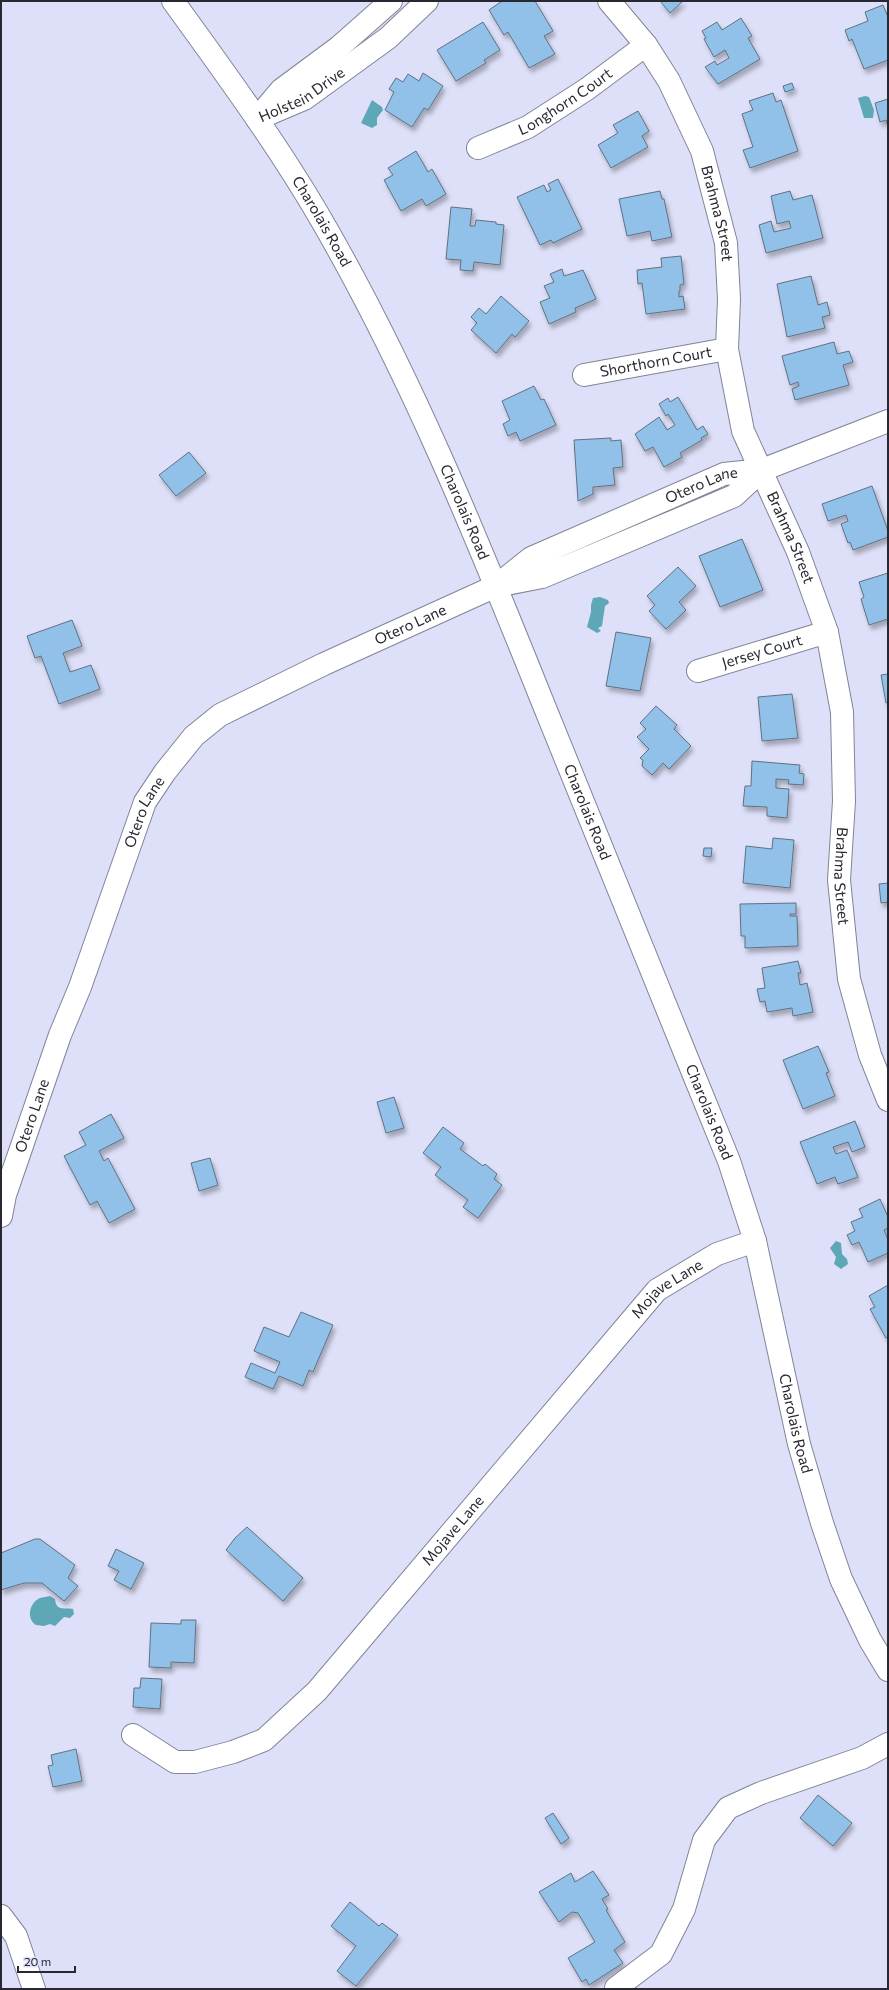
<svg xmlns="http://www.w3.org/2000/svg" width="889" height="1990" font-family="Commissioner,sans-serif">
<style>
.water{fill:#5ea7b6}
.building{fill:#91c0e8;stroke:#607181;filter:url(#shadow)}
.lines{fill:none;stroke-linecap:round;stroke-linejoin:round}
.minor-casing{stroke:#818499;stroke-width:24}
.tertiary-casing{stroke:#818499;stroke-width:24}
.minor{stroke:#fff;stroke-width:22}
.tertiary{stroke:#fff;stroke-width:22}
.labels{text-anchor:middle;stroke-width:3;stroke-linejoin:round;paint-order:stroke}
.street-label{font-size:15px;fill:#272831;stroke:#dde0f8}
</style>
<defs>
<filter id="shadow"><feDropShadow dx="2.5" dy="4.5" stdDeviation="2" flood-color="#0004"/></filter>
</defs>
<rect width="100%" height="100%" fill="#dde0f8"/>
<path class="water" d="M 865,96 L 869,97 L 874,110 L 873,118 L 864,118 L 858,98 Z
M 372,100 L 382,107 L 383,110 L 377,118 L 377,125 L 372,128 L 361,123 Z
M 600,597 L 608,600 L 609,603 L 605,606 L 602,626 L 598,628 L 601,631 L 597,633 L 587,627 L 591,612 L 591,605 L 593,598 Z
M 836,1241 L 841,1243 L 842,1254 L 847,1259 L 848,1264 L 841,1269 L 834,1264 L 836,1257 L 830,1248 Z
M 50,1596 L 55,1599 C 56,1612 65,1607 73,1609 L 74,1614 L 70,1618 L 64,1617 L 55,1626 L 50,1624 L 44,1626 L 36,1625 C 26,1619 29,1603 40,1598 C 43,1597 47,1597 50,1596 Z"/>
<path class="building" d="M 502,1 L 535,1 L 553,31 L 544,36 L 555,54 L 529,68 L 508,32 L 504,35 L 489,10 Z
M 660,1 L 683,1 L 670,13 Z
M 883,5 L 888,17 L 888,60 L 864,69 L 852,39 L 849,41 L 845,30 L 868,21 L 865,12 Z
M 741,18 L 752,36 L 748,38 L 760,59 L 718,84 L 705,67 L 715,61 L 717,65 L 729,58 L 725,50 L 714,57 L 704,39 L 706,38 L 702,31 L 717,22 L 722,30 Z
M 483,22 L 500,50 L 484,60 L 486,63 L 456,81 L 437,50 Z
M 423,73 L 443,86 L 428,110 L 424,108 L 412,127 L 385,110 L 394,92 L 389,89 L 396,78 L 403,82 L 408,74 L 419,81 Z
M 792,83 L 794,89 L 785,92 L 783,86 Z
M 773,93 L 776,102 L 781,100 L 798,151 L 750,168 L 743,150 L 753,147 L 742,114 L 753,110 L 749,101 Z
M 888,99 L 888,127 L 886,120 L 880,122 L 875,103 Z
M 638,111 L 649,131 L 642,136 L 648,147 L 611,168 L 598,145 L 618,133 L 613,125 Z
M 416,151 L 428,172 L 432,169 L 446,194 L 426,206 L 422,199 L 401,211 L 384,180 L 393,175 L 388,168 Z
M 558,179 L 582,229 L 553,243 L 551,240 L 540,245 L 517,197 L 544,185 L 547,192 L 551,190 L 548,184 Z
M 660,191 L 662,199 L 664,199 L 672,237 L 652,241 L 650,231 L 627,236 L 619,199 Z
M 790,191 L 793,200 L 812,195 L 823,238 L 766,253 L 759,225 L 771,221 L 774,232 L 791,228 L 789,221 L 777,224 L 771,196 Z
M 451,207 L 472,209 L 470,226 L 475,226 L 476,220 L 496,222 L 496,224 L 504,225 L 500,265 L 474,262 L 473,271 L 460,270 L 461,260 L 446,259 Z
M 681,256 L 684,284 L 680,285 L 680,291 L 679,291 L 679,297 L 683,296 L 685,309 L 646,314 L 642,283 L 638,284 L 637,270 L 662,267 L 661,258 Z
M 562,269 L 564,276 L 583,270 L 596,299 L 575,308 L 576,312 L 549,324 L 540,302 L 550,298 L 544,286 L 554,282 L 550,274 Z
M 811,276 L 818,305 L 827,302 L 830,315 L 822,317 L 825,328 L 787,337 L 777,284 Z
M 501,296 L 529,321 L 515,337 L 512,334 L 496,353 L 471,330 L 477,323 L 471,317 L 479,308 L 486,314 Z
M 834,342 L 837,354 L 849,351 L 853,362 L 843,365 L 849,385 L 795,400 L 792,389 L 799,386 L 798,382 L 790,385 L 782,356 Z
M 534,386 L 541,400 L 544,399 L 556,425 L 520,441 L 516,432 L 508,436 L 503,424 L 510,420 L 502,401 Z
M 678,397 L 697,430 L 703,426 L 708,434 L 701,438 L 702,440 L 680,453 L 682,457 L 664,467 L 653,447 L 645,451 L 635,434 L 659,417 L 667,430 L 675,425 L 668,414 L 666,416 L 659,404 L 668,398 L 670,402 Z
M 611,438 L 611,441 L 621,440 L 623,467 L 613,468 L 615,485 L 593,487 L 593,494 L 578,501 L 574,440 Z
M 189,452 L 206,473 L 176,496 L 159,475 Z
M 872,486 L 888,531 L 888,537 L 853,550 L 850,542 L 848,543 L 841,524 L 848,521 L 846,515 L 828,521 L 822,504 Z
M 742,539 L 763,590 L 720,607 L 699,556 Z
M 678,567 L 696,586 L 679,602 L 686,610 L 666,629 L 649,611 L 655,605 L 647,596 Z
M 888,573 L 888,619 L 869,625 L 861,599 L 864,597 L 859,582 Z
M 72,620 L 82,646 L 63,653 L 70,672 L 91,665 L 100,689 L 59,704 L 41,656 L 35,658 L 27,636 Z
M 616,632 L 651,638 L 640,691 L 606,686 Z
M 888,674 L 888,702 L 886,703 L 881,675 Z
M 792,694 L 798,738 L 762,741 L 758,697 Z
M 656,706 L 677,725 L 674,729 L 691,746 L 669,769 L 663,763 L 652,775 L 642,766 L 643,760 L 640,758 L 649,749 L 637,737 L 646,729 L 640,723 Z
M 752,761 L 800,765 L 799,773 L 804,774 L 803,785 L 788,784 L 789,780 L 776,779 L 776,788 L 789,789 L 787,818 L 767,816 L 767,807 L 743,806 L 745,786 L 751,786 Z
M 773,838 L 794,840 L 790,888 L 743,883 L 746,846 L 772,849 Z
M 704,848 L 712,848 L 711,857 L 703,856 Z
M 888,883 L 888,902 L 881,903 L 879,884 Z
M 796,903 L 796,914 L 790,914 L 790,916 L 797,916 L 798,946 L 745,948 L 745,936 L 741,936 L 740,904 Z
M 798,961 L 801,973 L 798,973 L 800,985 L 807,983 L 813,1012 L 793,1016 L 792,1008 L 767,1012 L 765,1001 L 760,1002 L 757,989 L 765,988 L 762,968 Z
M 818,1046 L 829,1072 L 826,1073 L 835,1096 L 803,1109 L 783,1060 Z
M 394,1097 L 404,1128 L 386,1133 L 377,1102 Z
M 111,1114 L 124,1138 L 99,1151 L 104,1161 L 108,1158 L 135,1209 L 109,1223 L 97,1201 L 90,1205 L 64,1156 L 86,1145 L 79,1132 Z
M 855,1121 L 865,1147 L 852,1152 L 848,1142 L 833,1147 L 836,1154 L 847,1150 L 858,1177 L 838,1184 L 835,1177 L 817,1184 L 800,1142 Z
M 443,1127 L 464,1143 L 460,1149 L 483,1166 L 485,1164 L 497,1174 L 494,1179 L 502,1185 L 478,1218 L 463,1207 L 468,1200 L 435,1175 L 441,1167 L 423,1153 Z
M 210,1158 L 218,1185 L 199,1191 L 191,1163 Z
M 880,1199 L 888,1217 L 888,1228 L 884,1230 L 888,1240 L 888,1253 L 868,1262 L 859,1242 L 852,1245 L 847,1235 L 855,1231 L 851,1222 L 863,1217 L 859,1209 Z
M 888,1285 L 888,1337 L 886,1338 L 870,1309 L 875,1307 L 869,1296 Z
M 301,1312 L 333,1325 L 313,1372 L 309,1370 L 303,1386 L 279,1376 L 273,1389 L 245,1377 L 251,1363 L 275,1373 L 280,1362 L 254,1351 L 264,1327 L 289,1337 Z
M 247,1527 L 303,1578 L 283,1601 L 226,1550 L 235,1538 Z
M 35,1539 L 40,1539 L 75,1565 L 68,1578 L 78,1586 L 64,1601 L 42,1583 L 24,1583 L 1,1590 L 1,1553 Z
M 116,1549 L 144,1563 L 131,1589 L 114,1580 L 119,1571 L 108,1566 Z
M 181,1620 L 196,1620 L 194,1663 L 171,1662 L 171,1668 L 149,1667 L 151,1623 L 181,1624 Z
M 141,1678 L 162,1679 L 160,1709 L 133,1707 L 134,1688 L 140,1688 Z
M 76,1749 L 82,1781 L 53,1787 L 48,1766 L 53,1765 L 51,1755 Z
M 818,1795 L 852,1823 L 833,1846 L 800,1818 Z
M 553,1813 L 569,1838 L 561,1844 L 545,1818 Z
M 593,1871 L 609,1895 L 602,1899 L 608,1909 L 606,1910 L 625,1942 L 614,1950 L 623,1963 L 589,1985 L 586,1979 L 582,1982 L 568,1958 L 595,1942 L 578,1913 L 572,1912 L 559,1922 L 539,1892 L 571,1873 L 575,1882 Z
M 350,1902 L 379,1926 L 382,1923 L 398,1935 L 356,1986 L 337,1971 L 356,1946 L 331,1926 Z"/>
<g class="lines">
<g class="minor-casing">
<g id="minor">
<path id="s1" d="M 609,1 L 646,45 L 669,81 L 702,151 L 726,243 L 729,299 L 727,349 L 743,431 L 798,552 L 827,632 L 842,712 L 844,801 L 839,880 L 849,979 L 870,1055 L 888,1100"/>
<path d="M 259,116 L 281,90 L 339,47 L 391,1"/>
<path id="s2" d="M 257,119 L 304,99 L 388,38 L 427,1"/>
<path id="s3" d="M 478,148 L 528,127 L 587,89 L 646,45"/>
<path id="s4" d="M 584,375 L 727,349"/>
<path id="s5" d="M 762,470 L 734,496 L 542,577 L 496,586 L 531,558 L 724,474 L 762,470 L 888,421"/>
<path id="s6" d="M 698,671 L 827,632"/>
<path id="s7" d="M 1,1216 L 5,1195 L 60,1035 L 80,987 L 145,802 L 165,772 L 194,736 L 220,715 L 324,664 L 496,586"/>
<path id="s8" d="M 133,1735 L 175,1762 L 195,1762 L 233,1752 L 264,1740 L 317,1691 L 657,1290 L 717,1254 L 755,1241"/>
<path d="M 1,1916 L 16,1936 L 34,1989"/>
<path d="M 616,1988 L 661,1954 L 684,1909 L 704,1840 L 728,1808 L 761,1793 L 862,1758 L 888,1744"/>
</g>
</g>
<g class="tertiary-casing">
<g id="tertiary">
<path id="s9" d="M 173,1 C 225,73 278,145 322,221 C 410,373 476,536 541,698 C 604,853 666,1007 729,1161 L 755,1241 L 799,1444 L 822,1523 L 841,1579 L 870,1640 L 888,1670"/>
</g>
</g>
<use href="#minor" class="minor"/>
<use href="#tertiary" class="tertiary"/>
</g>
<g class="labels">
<g class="street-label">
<text dy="5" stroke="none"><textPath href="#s2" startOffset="51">Holstein Drive</textPath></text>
<text dy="5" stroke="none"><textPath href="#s3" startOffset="99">Longhorn Court</textPath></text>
<text dy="5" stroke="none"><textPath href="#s1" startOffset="242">Brahma Street</textPath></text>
<text dy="5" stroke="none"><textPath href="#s9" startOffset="266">Charolais Road</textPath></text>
<text dy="5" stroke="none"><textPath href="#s4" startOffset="73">Shorthorn Court</textPath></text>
<text dy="5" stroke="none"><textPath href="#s5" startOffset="524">Otero Lane</textPath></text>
<text dy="5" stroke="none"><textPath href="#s9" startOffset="590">Charolais Road</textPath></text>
<text dy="5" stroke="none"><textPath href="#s1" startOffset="579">Brahma Street</textPath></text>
<text dy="5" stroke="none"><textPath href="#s7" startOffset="765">Otero Lane</textPath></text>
<text dy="5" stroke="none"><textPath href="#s6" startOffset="67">Jersey Court</textPath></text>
<text dy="5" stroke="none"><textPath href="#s9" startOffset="914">Charolais Road</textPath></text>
<text dy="5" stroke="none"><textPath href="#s7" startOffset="429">Otero Lane</textPath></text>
<text dy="5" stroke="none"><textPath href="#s1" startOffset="926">Brahma Street</textPath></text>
<text dy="5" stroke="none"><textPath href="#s9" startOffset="1238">Charolais Road</textPath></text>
<text dy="5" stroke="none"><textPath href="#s7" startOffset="105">Otero Lane</textPath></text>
<text dy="5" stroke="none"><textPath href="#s8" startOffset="749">Mojave Lane</textPath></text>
<text dy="5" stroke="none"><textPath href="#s9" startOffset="1562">Charolais Road</textPath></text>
<text dy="5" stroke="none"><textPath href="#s8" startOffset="425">Mojave Lane</textPath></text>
</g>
</g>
<rect width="889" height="1990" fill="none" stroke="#272831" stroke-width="4"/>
<path d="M18 1966v6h57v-6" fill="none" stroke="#272831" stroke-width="2"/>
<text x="24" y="1966" font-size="12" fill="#272831" stroke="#dde0f8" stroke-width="3" paint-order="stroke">20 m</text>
</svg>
